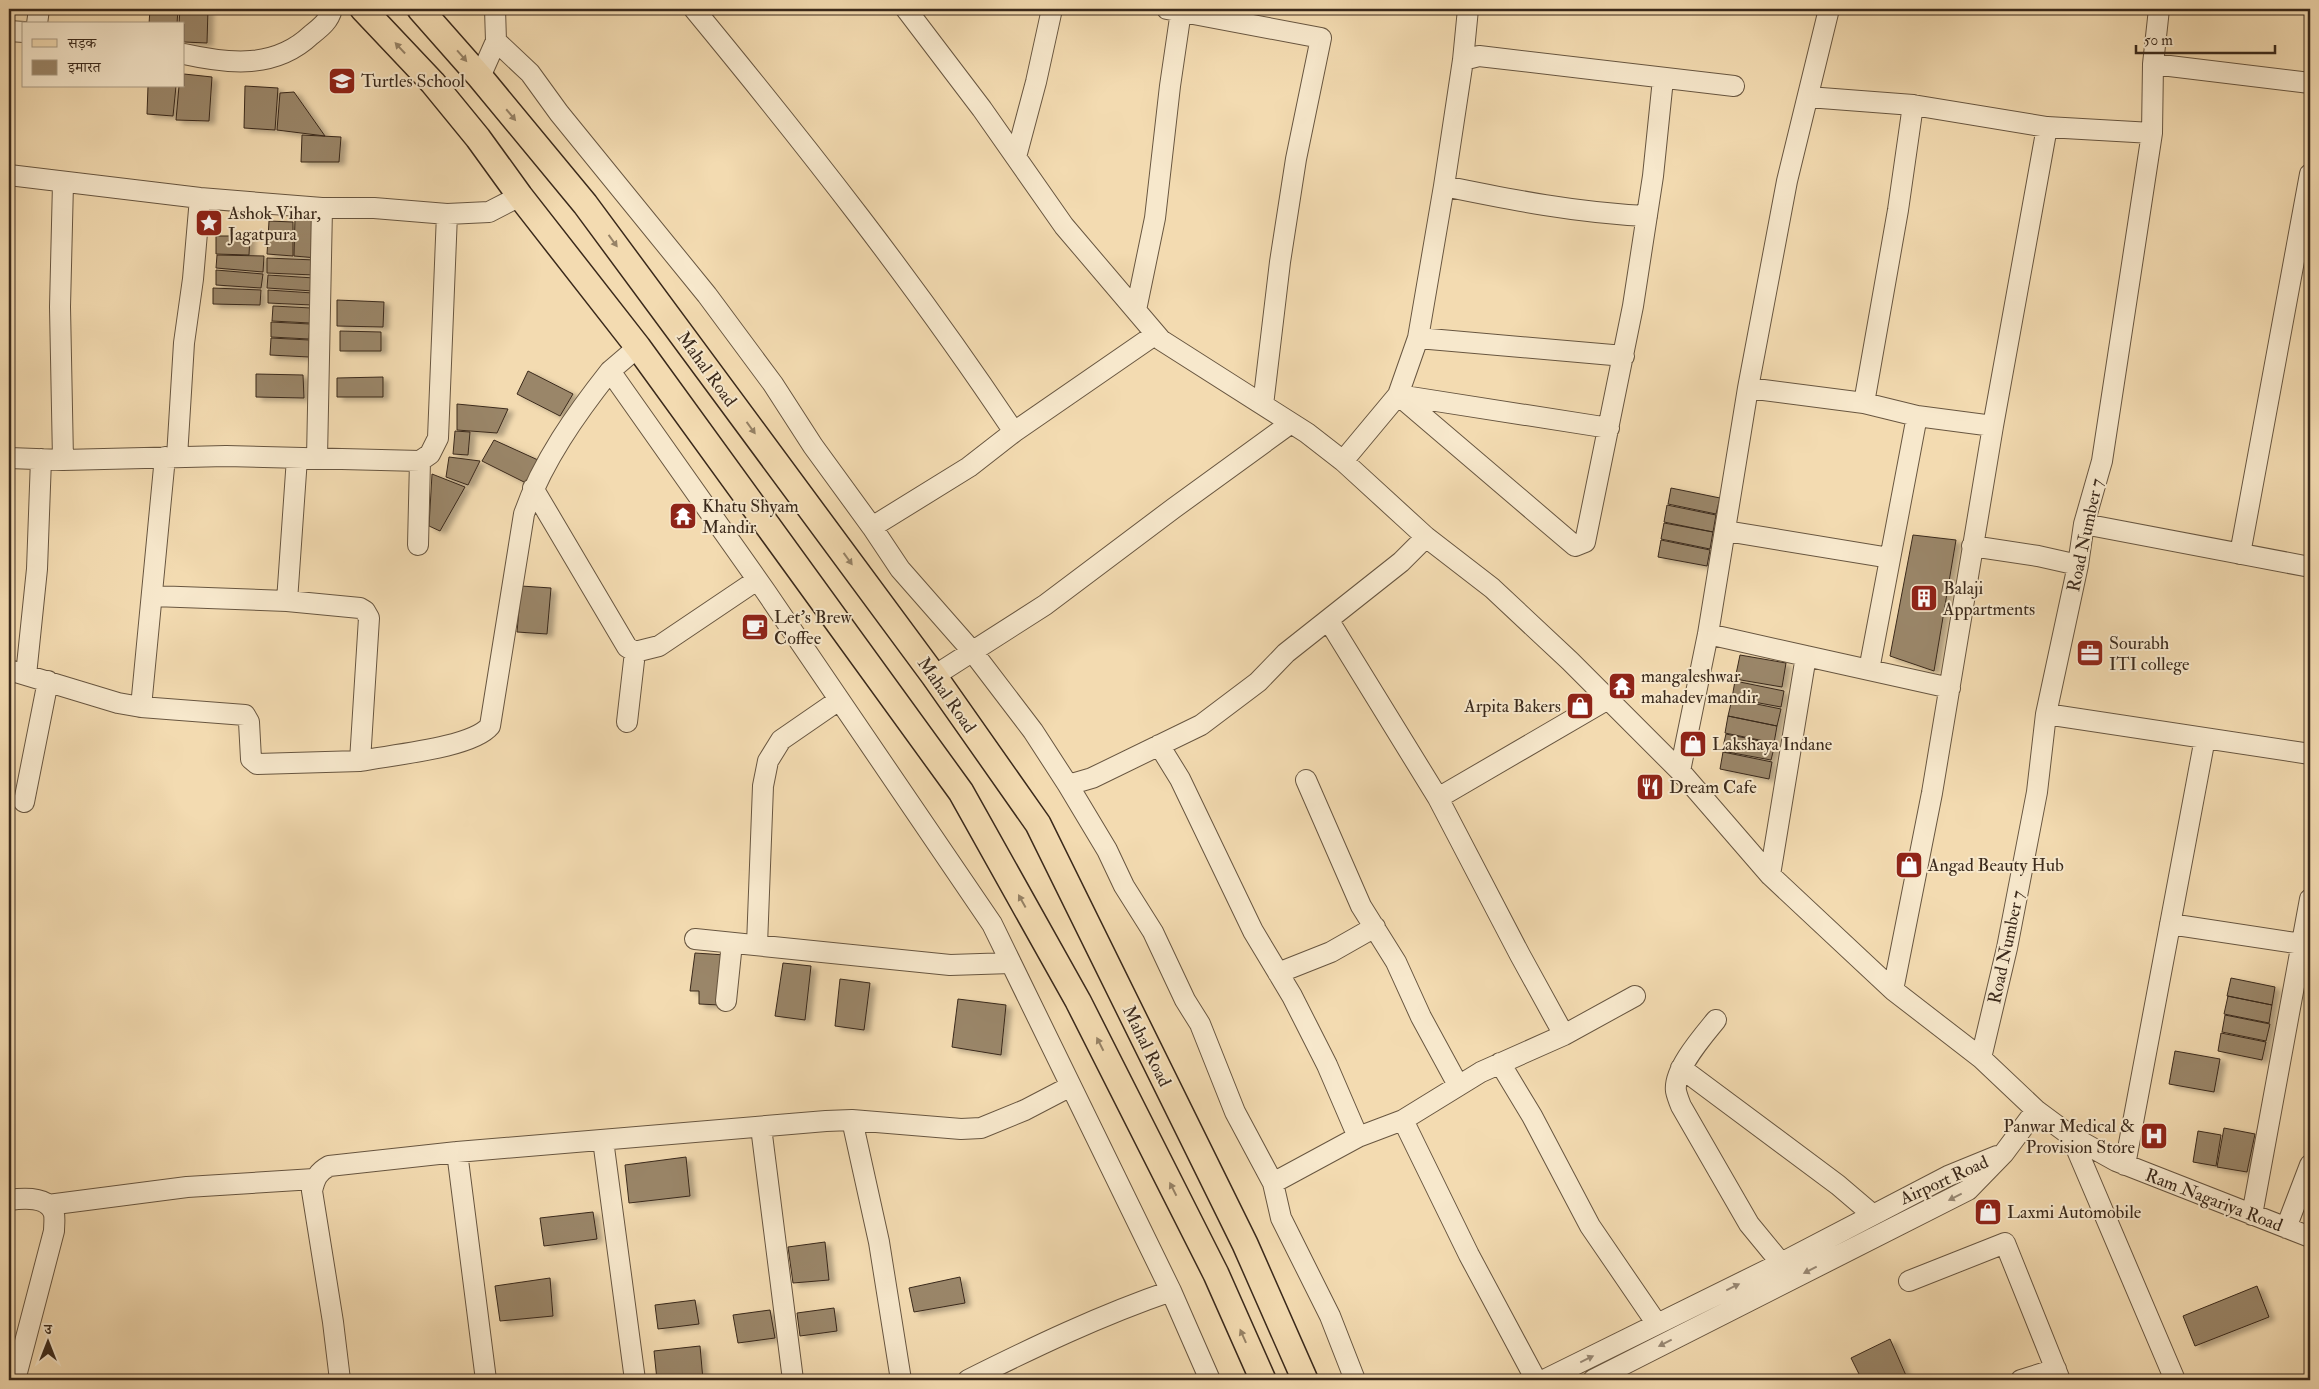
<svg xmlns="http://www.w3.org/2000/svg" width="2319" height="1389" font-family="'IM FELL Double Pica','Noto Serif Devanagari',serif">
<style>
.building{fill:#9a8669;stroke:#3a291b;filter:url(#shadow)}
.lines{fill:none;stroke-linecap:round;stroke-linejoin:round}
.minor-casing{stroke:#685640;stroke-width:22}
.major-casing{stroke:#3a291b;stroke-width:28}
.minor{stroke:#f7e8cc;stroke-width:20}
.major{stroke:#f3dbb1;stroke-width:25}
.oneway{fill:#968266}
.oneway2{fill:#988874}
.labels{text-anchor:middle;stroke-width:4;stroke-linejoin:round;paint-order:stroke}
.poi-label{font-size:18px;fill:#3a291b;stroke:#f7e8cc;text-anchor:start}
.street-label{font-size:18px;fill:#3a291b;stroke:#f7e8cc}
</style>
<defs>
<filter id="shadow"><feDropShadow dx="5.5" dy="3" stdDeviation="2.5" flood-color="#0004"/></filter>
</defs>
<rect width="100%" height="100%" fill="#f3dbb1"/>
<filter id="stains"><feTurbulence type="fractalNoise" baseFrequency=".004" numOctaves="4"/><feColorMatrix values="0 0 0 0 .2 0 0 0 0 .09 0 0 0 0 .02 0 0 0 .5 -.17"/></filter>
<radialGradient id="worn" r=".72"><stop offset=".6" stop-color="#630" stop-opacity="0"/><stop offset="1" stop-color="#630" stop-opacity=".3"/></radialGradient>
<path class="building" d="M 150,9 L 178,9 L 177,24 L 149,24 Z
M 180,9 L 208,9 L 207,43 L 184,42 L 184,24 L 179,24 Z
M 184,74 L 212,77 L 209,121 L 176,120 L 179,86 L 184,86 Z
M 148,86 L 176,86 L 173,116 L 147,114 Z
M 245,86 L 278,88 L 275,130 L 244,128 Z
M 294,92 L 325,136 L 277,130 L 280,93 Z
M 302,135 L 341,137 L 339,162 L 301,162 Z
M 295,219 L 318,220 L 317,258 L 294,256 Z
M 269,221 L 293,222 L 293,256 L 267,254 Z
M 216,236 L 250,236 L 249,255 L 216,254 Z
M 217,255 L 264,256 L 263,272 L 216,268 Z
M 267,258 L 315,260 L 314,275 L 267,273 Z
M 216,270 L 263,274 L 261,288 L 216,285 Z
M 268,275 L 314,278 L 313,291 L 267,288 Z
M 213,288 L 261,290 L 260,305 L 213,304 Z
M 268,290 L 313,293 L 312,305 L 268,303 Z
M 337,300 L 384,302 L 383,327 L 337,326 Z
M 273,306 L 311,308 L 310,323 L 272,321 Z
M 271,322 L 310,324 L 309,339 L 271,337 Z
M 340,331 L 381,332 L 381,351 L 340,351 Z
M 271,338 L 309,340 L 309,357 L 270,355 Z
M 528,371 L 573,394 L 560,416 L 517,394 Z
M 256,374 L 303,375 L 304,398 L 256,397 Z
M 383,377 L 383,397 L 337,397 L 337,378 Z
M 457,404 L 508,409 L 497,433 L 457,430 Z
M 455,431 L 470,432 L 468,455 L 453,454 Z
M 494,440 L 538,460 L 526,483 L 482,461 Z
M 449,457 L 480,461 L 468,485 L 446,477 Z
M 432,474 L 465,487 L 440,531 L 429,526 Z
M 1671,488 L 1720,498 L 1716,514 L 1668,504 Z
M 1667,505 L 1716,515 L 1713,532 L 1664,522 Z
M 1664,523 L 1713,532 L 1710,549 L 1661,539 Z
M 1913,535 L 1956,540 L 1934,671 L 1890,656 Z
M 1661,540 L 1710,550 L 1707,566 L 1658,557 Z
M 521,586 L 551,588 L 547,634 L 517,632 Z
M 1740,655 L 1786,663 L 1782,687 L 1735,679 Z
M 1735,681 L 1784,691 L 1781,707 L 1732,698 Z
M 1732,699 L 1781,709 L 1777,726 L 1728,716 Z
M 1728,716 L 1777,726 L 1774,743 L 1725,733 Z
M 1726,734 L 1775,744 L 1771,760 L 1722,751 Z
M 1723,752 L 1772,762 L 1769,779 L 1720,769 Z
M 695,953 L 725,955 L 720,1005 L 699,1004 L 699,991 L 690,991 Z
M 783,963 L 811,966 L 805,1020 L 775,1016 Z
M 2231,978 L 2275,987 L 2272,1005 L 2227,996 Z
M 840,979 L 870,983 L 864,1030 L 835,1026 Z
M 2228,996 L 2272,1005 L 2269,1023 L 2224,1014 Z
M 958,999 L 1006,1005 L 1001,1055 L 952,1047 Z
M 2225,1015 L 2270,1024 L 2266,1041 L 2222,1032 Z
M 2221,1033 L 2266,1042 L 2262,1060 L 2218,1051 Z
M 2175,1051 L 2220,1059 L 2214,1092 L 2169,1084 Z
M 2224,1128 L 2255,1134 L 2247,1172 L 2217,1167 Z
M 2198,1131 L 2221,1135 L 2216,1166 L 2193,1162 Z
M 686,1157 L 690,1196 L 629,1203 L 625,1165 Z
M 593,1212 L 597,1239 L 544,1246 L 540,1218 Z
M 825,1242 L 829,1280 L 793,1283 L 788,1247 Z
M 960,1277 L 965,1303 L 914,1312 L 909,1288 Z
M 550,1278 L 553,1316 L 500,1321 L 495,1286 Z
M 2257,1286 L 2269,1317 L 2195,1346 L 2183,1316 Z
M 695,1300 L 699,1324 L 658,1329 L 655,1305 Z
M 834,1308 L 837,1331 L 800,1336 L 797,1313 Z
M 770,1310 L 775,1338 L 738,1343 L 733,1315 Z
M 1890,1339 L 1908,1380 L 1862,1380 L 1851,1358 Z
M 700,1346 L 703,1380 L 657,1380 L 654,1351 Z"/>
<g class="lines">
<g class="minor-casing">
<path id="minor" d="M 694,9 C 807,146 916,285 1014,432
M 906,9 L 982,109 L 1064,226 L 1161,340 L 1307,433 L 1343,461 L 1426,537 L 1492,588 L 1570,661 L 1680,771 L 1770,875 L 1893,990 L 1981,1058 L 2036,1110
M 1167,9 L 1321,38 L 1296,159 L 1280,262 L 1263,405
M 37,24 L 39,9
M 9,31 L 24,32
M 496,41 L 530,73 L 559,113 L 707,295 L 773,384 L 813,446 L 872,527 L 900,569 L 972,651 L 1033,731 L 1068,785 L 1107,850 L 1124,886 L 1153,932 L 1185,1000 L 1200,1024 L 1235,1112 L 1273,1183 L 1281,1218 L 1330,1316 L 1355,1380
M 184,54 C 229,64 275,69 311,35 C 321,27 329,21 332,9
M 1463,60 L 1479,56 L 1734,86
M 2153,64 L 2310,83
M 480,77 L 496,41 L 495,9
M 1808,97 L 1913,105 L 2047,127 L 2152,133
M 1016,157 L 1036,82 L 1052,9
M 9,175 L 200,198 L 322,208 L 374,208 L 447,214
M 1444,186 C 1512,200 1578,213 1647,216
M 1136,310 L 1155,218 L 1170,86 L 1181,11
M 1418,338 L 1624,356
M 638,347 L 610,371 L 766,592 L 992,924 L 1171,1291 L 1210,1380
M 1748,388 L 1864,403
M 1398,395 L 1575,546 L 1585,542 L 1633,306 L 1653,176 L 1663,79
M 1398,395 L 1609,428
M 1993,426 L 2047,127
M 177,457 L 184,343 L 193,279 L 200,198
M 9,458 L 63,460 L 226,456 L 420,461 L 430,454 L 438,438 L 447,214 L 489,212 L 520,196
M 317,458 L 322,208
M 63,460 L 60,307 L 63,183
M 1343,461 L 1398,395 L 1418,338 L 1444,186 L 1463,60 L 1468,9
M 533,488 L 627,647 L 635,652 L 659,646 L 757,580
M 2084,524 L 2310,567
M 872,527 L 969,467 L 1014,432 L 1156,334
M 1726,531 L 1890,558
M 418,545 L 420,461
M 1972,546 L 2038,556 L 2078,565
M 2240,554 L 2310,174
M 287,601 L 297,458
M 1329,621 L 1438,798 L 1520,955 L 1564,1035
M 1708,634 L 1806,656
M 9,670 L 118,703 L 141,707 L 165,457
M 1869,670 L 1917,416
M 26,675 L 37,569 L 41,459
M 934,676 L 1045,605 L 1174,508 L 1291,423
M 141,707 L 245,715 L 249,722 L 251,759 L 257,764 L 360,761 L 369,618 L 365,611 L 360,608 L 287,601 L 153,596
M 2046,714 L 2310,754
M 627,722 L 635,652
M 1159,745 L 1180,779 L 1253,931 L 1292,996 L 1327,1065 L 1358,1137
M 360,761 C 390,755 472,748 490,726 L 524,514 C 542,462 576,414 610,371
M 1680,771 L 1708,634 L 1748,388 L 1787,181 L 1829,9
M 1306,780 L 1361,906 L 1396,962 L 1421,1017 L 1458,1085
M 1068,785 L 1092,778 L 1201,725 L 1258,682 L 1286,653 L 1401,562 L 1426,537
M 1438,798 L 1608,699
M 24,802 L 48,681
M 1770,875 L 1806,656 L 1950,688
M 2170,924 L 2302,944
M 695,939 L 950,965 L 1011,963
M 757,945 L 763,786 L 768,761 L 781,740 L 839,700
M 1278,973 L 1331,952 L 1375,927
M 1893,990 L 1932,793 L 1993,426 L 1917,416 L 1864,403 L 1898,210 L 1913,105
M 726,1001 L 732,943
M 1716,1020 C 1703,1036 1673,1070 1676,1091 C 1677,1096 1679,1101 1681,1106 L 1749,1224 L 1781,1263
M 1981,1058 L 2007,948 L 2037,792 L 2046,714 L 2078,565 L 2084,524 L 2102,461 L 2152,133 L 2153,64 L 2159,9
M 1500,1063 L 1532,1116 L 1590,1226 L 1657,1324
M 1681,1068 L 1838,1185 L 1872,1214
M 852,1120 L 879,1242 L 901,1380
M 1403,1120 L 1469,1255 L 1536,1380
M 761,1127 L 793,1380
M 2071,1136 L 2175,1380
M 603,1140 L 635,1380
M 457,1152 L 486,1380
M 2125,1165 L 2205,738
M 1273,1183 L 1358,1137 L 1403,1120 L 1481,1072 L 1564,1035 L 1635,996
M 9,1200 C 23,1198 49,1196 54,1214 C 55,1219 54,1226 54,1231 L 15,1380
M 48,1205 L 187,1187 L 314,1179
M 2252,1215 L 2310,899
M 2286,1228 L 2310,1165
M 1909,1281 L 2005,1243 L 2060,1380
M 340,1380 L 333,1322 L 312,1191 C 315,1178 318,1172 329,1166 L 457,1152 L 826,1121 L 852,1120 L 961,1129 L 981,1128 L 1025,1110 L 1071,1086
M 968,1380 C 1034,1347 1101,1315 1171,1291
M 1544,1380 L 1781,1263 L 1948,1176 L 1997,1156
M 1593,1380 L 1968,1190 L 2004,1153 L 2036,1110 L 2071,1136 L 2116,1161 L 2310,1237
M 2021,1380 L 2056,1369"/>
</g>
<g class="major-casing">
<path id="major" d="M 363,9 L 433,83 L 478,138 L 520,196 L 638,347 L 961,792 L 1078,1001 L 1216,1274 L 1263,1380
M 420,9 L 480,77 L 585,204 L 934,676 L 1038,824 L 1245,1244 L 1305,1380"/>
</g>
<use href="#minor" class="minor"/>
<use href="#major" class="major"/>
</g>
<defs><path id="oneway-solid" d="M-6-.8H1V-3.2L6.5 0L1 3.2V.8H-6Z" transform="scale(1.25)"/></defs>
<g class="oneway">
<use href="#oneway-solid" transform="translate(400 48) rotate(-133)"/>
<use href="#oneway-solid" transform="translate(462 56) rotate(49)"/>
<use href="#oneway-solid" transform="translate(511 115) rotate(50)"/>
<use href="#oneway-solid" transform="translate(613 241) rotate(54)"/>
<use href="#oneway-solid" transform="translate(751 428) rotate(54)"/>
<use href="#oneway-solid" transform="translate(848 559) rotate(54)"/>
<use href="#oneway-solid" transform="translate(1022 901) rotate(-119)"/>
<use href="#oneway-solid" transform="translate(1100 1044) rotate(-117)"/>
<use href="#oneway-solid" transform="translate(1173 1189) rotate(-117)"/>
<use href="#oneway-solid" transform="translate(1243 1336) rotate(-114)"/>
</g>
<g class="oneway2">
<use href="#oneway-solid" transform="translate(1955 1197) rotate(153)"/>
<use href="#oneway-solid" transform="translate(1810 1270) rotate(153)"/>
<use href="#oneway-solid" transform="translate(1733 1287) rotate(-26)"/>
<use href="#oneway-solid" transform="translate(1665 1343) rotate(153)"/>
<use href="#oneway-solid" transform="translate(1587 1359) rotate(-26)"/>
</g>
<defs>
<g id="school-square" transform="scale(1.4375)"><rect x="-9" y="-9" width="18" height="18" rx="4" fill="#8f2418" stroke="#f7e8cc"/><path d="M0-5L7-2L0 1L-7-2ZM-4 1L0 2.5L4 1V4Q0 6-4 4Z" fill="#fff"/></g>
<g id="sight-square" transform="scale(1.4375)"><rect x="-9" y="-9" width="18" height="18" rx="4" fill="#8f2418" stroke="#f7e8cc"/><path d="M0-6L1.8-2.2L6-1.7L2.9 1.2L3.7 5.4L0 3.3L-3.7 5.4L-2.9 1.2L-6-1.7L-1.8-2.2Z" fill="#fff"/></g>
<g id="temple-square" transform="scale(1.4375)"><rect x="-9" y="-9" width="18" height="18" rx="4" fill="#8f2418" stroke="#f7e8cc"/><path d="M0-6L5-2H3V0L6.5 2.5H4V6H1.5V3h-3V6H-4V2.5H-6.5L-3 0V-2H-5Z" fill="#fff"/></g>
<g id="building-square" transform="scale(1.4375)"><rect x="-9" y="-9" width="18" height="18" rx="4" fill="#8f2418" stroke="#f7e8cc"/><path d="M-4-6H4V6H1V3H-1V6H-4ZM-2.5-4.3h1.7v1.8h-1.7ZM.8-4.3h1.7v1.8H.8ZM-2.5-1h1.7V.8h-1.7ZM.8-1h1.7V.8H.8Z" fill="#fff"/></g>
<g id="cafe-square" transform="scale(1.4375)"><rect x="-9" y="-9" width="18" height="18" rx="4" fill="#8f2418" stroke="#f7e8cc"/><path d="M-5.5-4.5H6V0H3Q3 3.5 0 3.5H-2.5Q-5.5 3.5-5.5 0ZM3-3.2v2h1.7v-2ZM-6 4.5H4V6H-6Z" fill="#fff"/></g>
<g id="office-square" transform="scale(1.4375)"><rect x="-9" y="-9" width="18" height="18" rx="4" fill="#8f2418" stroke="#f7e8cc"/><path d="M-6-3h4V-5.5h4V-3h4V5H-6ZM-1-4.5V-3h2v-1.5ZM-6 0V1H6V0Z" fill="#fff"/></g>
<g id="shop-square" transform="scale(1.4375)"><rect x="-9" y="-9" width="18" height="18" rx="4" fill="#8f2418" stroke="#f7e8cc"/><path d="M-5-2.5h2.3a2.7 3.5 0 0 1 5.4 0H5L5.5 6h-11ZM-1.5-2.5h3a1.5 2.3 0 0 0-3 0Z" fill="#fff"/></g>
<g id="restaurant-square" transform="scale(1.4375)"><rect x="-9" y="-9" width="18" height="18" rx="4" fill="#8f2418" stroke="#f7e8cc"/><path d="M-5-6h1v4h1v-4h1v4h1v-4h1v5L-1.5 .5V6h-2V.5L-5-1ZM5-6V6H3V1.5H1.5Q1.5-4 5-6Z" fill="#fff"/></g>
<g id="hospital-square" transform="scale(1.4375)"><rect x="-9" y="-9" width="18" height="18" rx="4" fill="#8f2418" stroke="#f7e8cc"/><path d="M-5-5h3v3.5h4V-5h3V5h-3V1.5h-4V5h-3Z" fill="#fff"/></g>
</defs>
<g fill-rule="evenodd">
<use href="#school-square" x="342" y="81"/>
<use href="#sight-square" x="209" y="223"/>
<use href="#temple-square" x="683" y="516"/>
<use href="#building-square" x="1924" y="598"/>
<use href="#cafe-square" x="755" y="627"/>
<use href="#office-square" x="2090" y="653"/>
<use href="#temple-square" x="1622" y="686"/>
<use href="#shop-square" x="1580" y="706"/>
<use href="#shop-square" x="1693" y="744"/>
<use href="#restaurant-square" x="1650" y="787"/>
<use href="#shop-square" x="1909" y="865"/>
<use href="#hospital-square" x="2154" y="1136"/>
<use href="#shop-square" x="1988" y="1212"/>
</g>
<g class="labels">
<g class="poi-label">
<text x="361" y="87">Turtles School</text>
<text x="228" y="219">Ashok Vihar,<tspan x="228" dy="21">Jagatpura</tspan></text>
<text x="702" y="512">Khatu Shyam<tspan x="702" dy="21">Mandir</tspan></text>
<text x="1943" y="594">Balaji<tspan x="1943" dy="21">Appartments</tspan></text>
<text x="774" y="623">Let's Brew<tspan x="774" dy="21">Coffee</tspan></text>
<text x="2109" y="649">Sourabh<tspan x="2109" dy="21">ITI college</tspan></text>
<text x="1641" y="682">mangaleshwar<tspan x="1641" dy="21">mahadev mandir</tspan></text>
<text x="1561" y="712" text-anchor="end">Arpita Bakers</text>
<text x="1712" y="750">Lakshaya Indane</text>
<text x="1669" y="793">Dream Cafe</text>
<text x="1928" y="871">Angad Beauty Hub</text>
<text x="2135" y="1132" text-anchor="end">Panwar Medical &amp;<tspan x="2135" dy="21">Provision Store</tspan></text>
<text x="2007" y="1218">Laxmi Automobile</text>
</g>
<g class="street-label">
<text transform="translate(707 369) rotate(54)" y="6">Mahal Road</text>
<text transform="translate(2085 535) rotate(-78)" y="6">Road Number 7</text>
<text transform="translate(947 695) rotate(55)" y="6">Mahal Road</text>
<text transform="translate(2006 947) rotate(-78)" y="6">Road Number 7</text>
<text transform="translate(1147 1046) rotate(64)" y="6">Mahal Road</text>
<text transform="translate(1944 1180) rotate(-24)" y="6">Airport Road</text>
<text transform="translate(2214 1200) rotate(21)" y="6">Ram Nagariya Road</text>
</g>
</g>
<rect width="2319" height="1389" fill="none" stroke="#f3dbb1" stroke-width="30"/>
<rect x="10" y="10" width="2299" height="1369" fill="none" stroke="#3a291b" stroke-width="2.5"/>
<rect x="15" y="15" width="2289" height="1359" fill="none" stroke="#3a291b"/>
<rect x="22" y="22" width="162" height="65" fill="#f7e8cc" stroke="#ab9c85"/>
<rect x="32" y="39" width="25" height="8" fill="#f3dbb1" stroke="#ab9c85"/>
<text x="68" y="48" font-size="15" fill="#3a291b">सड़क</text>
<rect x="32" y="60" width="25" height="15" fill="#9a8669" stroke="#ab9c85"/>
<text x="68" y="72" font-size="15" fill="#3a291b">इमारत</text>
<g transform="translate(48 1342)" stroke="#f7e8cc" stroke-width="4" paint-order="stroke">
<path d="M0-4L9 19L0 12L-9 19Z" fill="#3a291b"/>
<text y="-8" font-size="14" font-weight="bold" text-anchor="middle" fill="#3a291b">उ</text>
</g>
<path d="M2136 45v8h139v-8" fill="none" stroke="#3a291b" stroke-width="2.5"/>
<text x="2144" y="45" font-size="15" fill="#3a291b" stroke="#f7e8cc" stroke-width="4" paint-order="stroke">50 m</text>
<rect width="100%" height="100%" filter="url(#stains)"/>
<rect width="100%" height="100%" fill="url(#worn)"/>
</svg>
